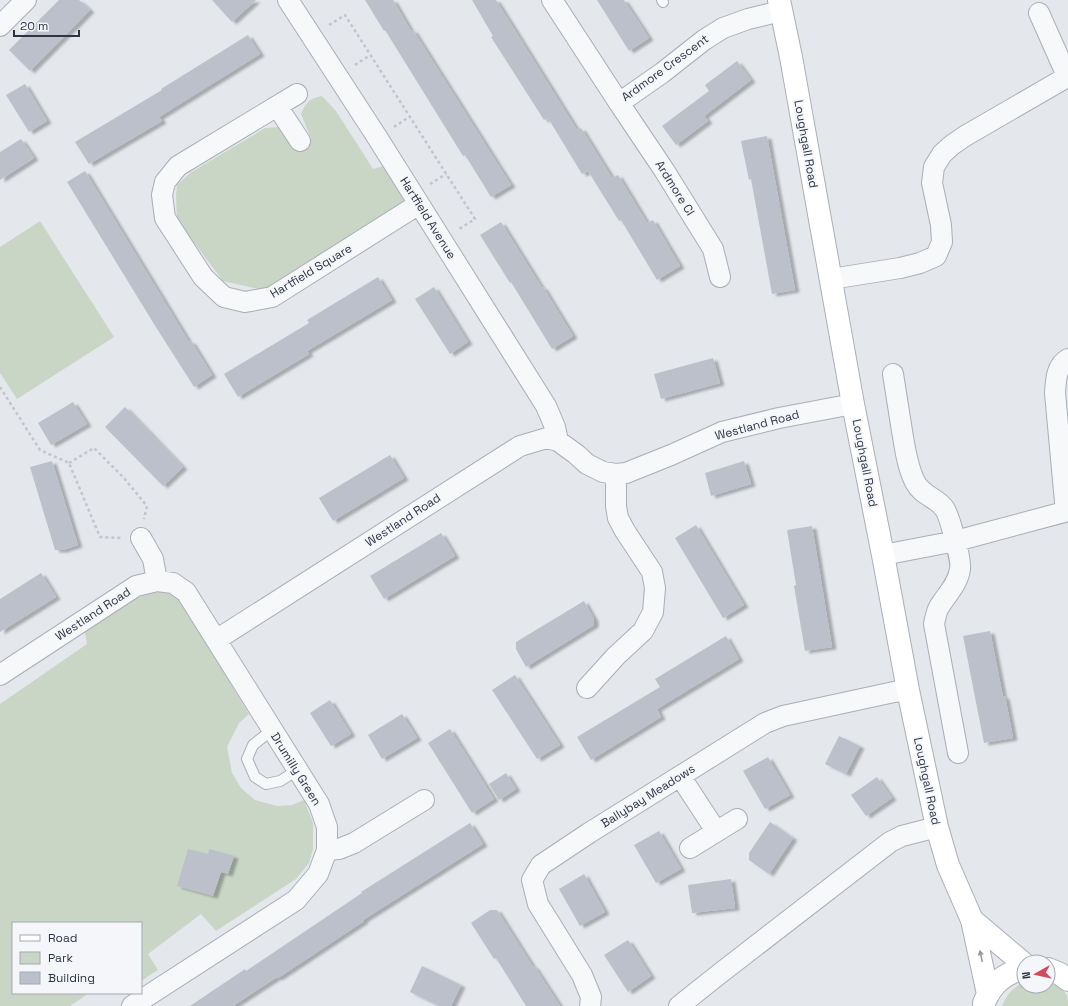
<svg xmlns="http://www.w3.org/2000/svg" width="1068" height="1006" font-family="'Space Grotesk',sans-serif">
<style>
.green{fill:#c9d6c5}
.building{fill:#bbc0ca;filter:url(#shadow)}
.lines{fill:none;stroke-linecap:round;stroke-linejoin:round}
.service-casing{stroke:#a9aeb7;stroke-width:12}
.minor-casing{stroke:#a9aeb7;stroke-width:22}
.secondary-casing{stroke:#a9aeb7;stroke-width:24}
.path{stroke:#c2c5cb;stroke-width:2.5;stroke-dasharray:3 3;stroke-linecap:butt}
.service{stroke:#f7f8fa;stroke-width:10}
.minor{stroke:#f7f8fa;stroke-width:20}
.secondary{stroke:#fff;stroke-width:22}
.oneway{fill:#959aa2}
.labels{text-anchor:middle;stroke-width:4;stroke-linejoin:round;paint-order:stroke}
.street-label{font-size:12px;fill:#2b3445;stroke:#f4f6f9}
</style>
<defs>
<filter id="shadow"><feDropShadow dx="4.5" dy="2.5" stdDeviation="1" flood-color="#0004"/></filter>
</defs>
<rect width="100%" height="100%" fill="#e4e7ec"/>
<path class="green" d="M 322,96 L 336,111 L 373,169 L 391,164 L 407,195 L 403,210 L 271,292 L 223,281 L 177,220 L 176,195 L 177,185 L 190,173 L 265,128 L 278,127 L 293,147 L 311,138 L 301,114 C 307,101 309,99 322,96 Z
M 40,221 L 114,337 L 17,399 L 0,373 L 0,247 Z
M 164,590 L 173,592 L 183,605 L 249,714 L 239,723 L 227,747 L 232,773 L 241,788 L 255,800 L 277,806 L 292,805 L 304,800 L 313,823 L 313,849 L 309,863 L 296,879 L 216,931 L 201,914 L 148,954 L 158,970 L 141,981 L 141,923 L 13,923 L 13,993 L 89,993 L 70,1006 L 0,1006 L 0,704 L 87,644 L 84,628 L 124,605 L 147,593 Z
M 1024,982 L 1024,986 L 1048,986 L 1048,982 C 1055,985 1064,989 1067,996 C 1068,999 1068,1003 1068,1006 L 1002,1006 C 1007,994 1012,988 1024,982 Z"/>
<path class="building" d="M 59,0 L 79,0 L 90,10 L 30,71 L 9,50 Z
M 212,0 L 256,0 L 232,22 Z
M 365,0 L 393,0 L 411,31 L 413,30 L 511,185 L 491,197 L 465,155 L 463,156 L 385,30 L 384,31 Z
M 472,0 L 496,0 L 577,130 L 581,128 L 612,178 L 618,175 L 647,223 L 653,220 L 680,266 L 657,280 L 621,220 L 619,221 L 588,171 L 582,174 L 548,118 L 544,120 L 491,37 L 493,36 Z
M 597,0 L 624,0 L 649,38 L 629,51 Z
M 248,35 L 260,54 L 159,117 L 162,121 L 89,164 L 75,142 L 162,90 L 161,89 Z
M 737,61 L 751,80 L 704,116 L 708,121 L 676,145 L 662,126 L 709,91 L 705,85 Z
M 25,84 L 47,121 L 29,132 L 6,95 Z
M 767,136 L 795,290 L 772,294 L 751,179 L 749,180 L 741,141 Z
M 21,139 L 34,158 L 0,180 L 0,152 Z
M 85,171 L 189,342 L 191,341 L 212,375 L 194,387 L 154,324 L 67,182 Z
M 501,222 L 542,288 L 543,287 L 573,336 L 552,349 L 511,282 L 510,283 L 480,235 Z
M 378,277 L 392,300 L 307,351 L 309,354 L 238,397 L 224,374 L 309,323 L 307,320 Z
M 434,287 L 468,342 L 450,354 L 415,299 Z
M 713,358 L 720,383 L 661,399 L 654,374 Z
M 73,402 L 87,424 L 51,445 L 38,423 Z
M 125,407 L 183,467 L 163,486 L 105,427 Z
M 390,455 L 404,478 L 333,521 L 319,498 Z
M 52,461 L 78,545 L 63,550 L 55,550 L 30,467 Z
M 744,461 L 751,484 L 711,496 L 705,473 Z
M 696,525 L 744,605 L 723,618 L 675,538 Z
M 812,526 L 832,647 L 805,651 L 794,586 L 796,585 L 787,530 Z
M 441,533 L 455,556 L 384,599 L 370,576 Z
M 41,573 L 56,597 L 0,632 L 0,599 Z
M 584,601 L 594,619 L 594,625 L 526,667 L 516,649 L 516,642 Z
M 990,631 L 1003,697 L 1005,696 L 1013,738 L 984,743 L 963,636 Z
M 726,636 L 739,659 L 657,709 L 661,717 L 591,760 L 577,737 L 660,687 L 655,679 Z
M 515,675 L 560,745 L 537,759 L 492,690 Z
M 330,700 L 351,734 L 331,746 L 310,713 Z
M 402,714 L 417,738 L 382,759 L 368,735 Z
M 450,729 L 494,799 L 472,813 L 428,743 Z
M 839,736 L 860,746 L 846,774 L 825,764 Z
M 768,757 L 790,795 L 765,809 L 743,771 Z
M 506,773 L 516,789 L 499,800 L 489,784 Z
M 877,777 L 892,798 L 866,816 L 851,795 Z
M 770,822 L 793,838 L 769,874 L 749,860 L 749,853 Z
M 470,823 L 483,844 L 363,920 L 364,921 L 278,978 L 277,977 L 233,1006 L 190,1006 L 245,969 L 246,971 L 362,893 L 361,892 Z
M 659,831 L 681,869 L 656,883 L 634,845 Z
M 188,849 L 208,854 L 209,849 L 234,856 L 228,874 L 221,872 L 213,896 L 177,886 Z
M 584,874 L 605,912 L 580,926 L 559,889 Z
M 731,879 L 735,908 L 692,913 L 688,885 Z
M 490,910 L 497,910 L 533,967 L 534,966 L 560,1006 L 526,1006 L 496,958 L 494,959 L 471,923 Z
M 628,940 L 651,976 L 628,992 L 604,955 Z
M 422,966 L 461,985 L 451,1006 L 439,1006 L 410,992 Z"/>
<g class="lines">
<g class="service-casing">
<path id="service" d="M 662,0 L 663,2
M 272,730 L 253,745 L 247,759 L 255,777 L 266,784 L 280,781 L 298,770"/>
</g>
<g class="minor-casing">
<path id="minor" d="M 288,0 L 377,137 L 546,406 L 555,427 L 558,441
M 552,0 L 619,103 L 662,73 L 704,40 L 723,28 L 748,19 L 781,11
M 1039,13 L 1068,78
M 0,26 L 26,0
M 297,94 L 178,166 L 165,182 L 162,195 L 165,218 L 203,277 L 224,297 L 245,302 L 272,297 L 419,204
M 619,103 L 664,170 L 713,249 L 720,277
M 277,106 L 300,141
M 831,279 L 900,268 L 920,263 L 936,256 L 942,242 L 941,225 L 932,183 L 934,167 L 942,154 L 952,145 L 965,136 L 1067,77
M 1068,359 C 1056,366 1056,380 1055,393 L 1065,502 L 1068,510
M 893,374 C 896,393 899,412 902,431 C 905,448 907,466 915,482 C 922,496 936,497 944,508 C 949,514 962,561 960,569 C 958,585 945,596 938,609 C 936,614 935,619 934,624 L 958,753
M 141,538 L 153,559 L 157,581
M 883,555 L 956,541 L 1068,511
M 216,640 L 520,446 L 547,438 L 558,441 L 576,454 L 587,464 L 603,472 L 616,474 L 626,473 L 671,455 L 722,432 L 779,418 L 853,404
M 0,675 L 136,586 L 157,581 L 173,583 L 186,592 L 319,804 L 327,827 L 327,850 L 318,874 L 296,900 L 132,1006
M 587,688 L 616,656 L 643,631 L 653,612 L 655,588 L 652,572 L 625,531 L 618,518 L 616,506 L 616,474
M 680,776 L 716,831
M 690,848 L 737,819
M 327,850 L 339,849 L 354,843 L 424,800
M 590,1006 L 591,997 L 582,975 L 538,904 L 532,880 L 541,865 L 589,833 L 765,723 L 783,716 L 894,692 L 908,690
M 679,1006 L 718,975 L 890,842 L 902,836 L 937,827"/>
</g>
<g class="secondary-casing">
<path id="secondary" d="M 779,0 L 791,57 L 853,404 L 883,555 L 908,690 L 937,827 L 948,865 L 972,920 L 988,994
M 972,920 L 1024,964
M 1048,969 L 1060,974 L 1068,980
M 984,1003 C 992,983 1004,974 1024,968"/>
</g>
<path class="path" d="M 329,25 L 345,15 L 475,219 L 459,229
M 355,65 L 370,55
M 394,127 L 409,117
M 430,184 L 446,174
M 0,387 L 40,450 L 69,463 L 100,537 L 121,538
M 69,463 L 94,448 L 123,477 L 147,506 L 144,519"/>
<use href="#service" class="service"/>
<use href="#minor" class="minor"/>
<use href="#secondary" class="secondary"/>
</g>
<defs><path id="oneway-solid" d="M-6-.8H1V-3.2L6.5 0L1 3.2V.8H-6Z"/></defs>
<use class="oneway" href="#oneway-solid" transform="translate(981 956) rotate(-102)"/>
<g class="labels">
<g class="street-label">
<text transform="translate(665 68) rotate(-36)" y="4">Ardmore Crescent</text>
<text transform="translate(806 144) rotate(80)" y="4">Loughgall Road</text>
<text transform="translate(675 188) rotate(58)" y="4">Ardmore Cl</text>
<text transform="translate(428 218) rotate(58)" y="4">Hartfield Avenue</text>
<text transform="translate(311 271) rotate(-31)" y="4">Hartfield Square</text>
<text transform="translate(757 425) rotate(-15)" y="4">Westland Road</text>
<text transform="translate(865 463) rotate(79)" y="4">Loughgall Road</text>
<text transform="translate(403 520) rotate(-33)" y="4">Westland Road</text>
<text transform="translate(93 614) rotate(-33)" y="4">Westland Road</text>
<text transform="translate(296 769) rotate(58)" y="4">Drumilly Green</text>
<text transform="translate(927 781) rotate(78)" y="4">Loughgall Road</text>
<text transform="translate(648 796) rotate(-32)" y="4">Ballybay Meadows</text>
</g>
</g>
<rect x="12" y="922" width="130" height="72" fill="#f4f6f9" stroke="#a4a8b1"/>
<rect x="20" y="935" width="20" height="6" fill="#ffffff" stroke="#a4a8b1"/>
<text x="48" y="942" font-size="12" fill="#2b3445">Road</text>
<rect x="20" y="952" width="20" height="12" fill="#c9d6c5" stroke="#a4a8b1"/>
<text x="48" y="962" font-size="12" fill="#2b3445">Park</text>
<rect x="20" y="972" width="20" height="12" fill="#bbc0ca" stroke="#a4a8b1"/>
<text x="48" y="982" font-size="12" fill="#2b3445">Building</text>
<g transform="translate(1036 974) rotate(262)"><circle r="19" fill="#f4f6f9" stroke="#a4a8b1"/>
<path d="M0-3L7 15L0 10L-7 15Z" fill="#d1495b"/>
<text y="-6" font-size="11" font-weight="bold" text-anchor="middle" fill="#2b3445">N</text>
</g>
<path d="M14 30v6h65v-6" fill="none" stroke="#2b3445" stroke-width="2"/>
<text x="20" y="30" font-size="12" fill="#2b3445" stroke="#f4f6f9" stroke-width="3" paint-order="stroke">20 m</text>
</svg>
